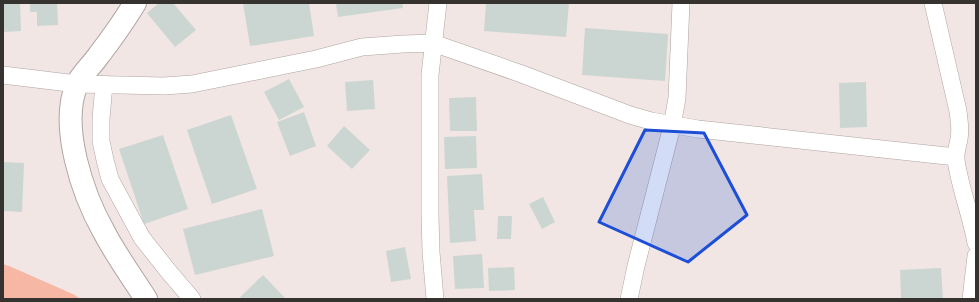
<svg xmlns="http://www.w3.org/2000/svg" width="979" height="302" font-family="'Source Sans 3',sans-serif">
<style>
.green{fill:#f6b7a5}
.building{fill:#cbd6d2}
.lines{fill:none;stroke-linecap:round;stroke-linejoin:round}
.street-casing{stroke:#aea4a1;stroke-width:18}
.secondary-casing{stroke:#aea4a1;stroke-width:24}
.street{stroke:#fff;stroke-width:17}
.secondary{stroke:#fff;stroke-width:22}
.marked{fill:#1d4ed8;fill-opacity:0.2;stroke:#1d4ed8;stroke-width:3;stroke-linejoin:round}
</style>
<rect width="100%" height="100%" fill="#f1e6e3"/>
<path class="green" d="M 3,264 L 9,266 L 75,295 L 80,299 L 3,299 Z"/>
<path class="building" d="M 3,3 L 20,3 L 21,31 L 3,32 Z
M 30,3 L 57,3 L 58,25 L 37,26 L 37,12 L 30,12 Z
M 159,3 L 173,3 L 196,30 L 175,47 L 147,13 Z
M 243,3 L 309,3 L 314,36 L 250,46 Z
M 336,3 L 402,3 L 403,8 L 338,17 Z
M 486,3 L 569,3 L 566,37 L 484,31 Z
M 585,28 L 668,34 L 665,81 L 582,75 Z
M 289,79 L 304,107 L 279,120 L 264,92 Z
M 373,80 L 375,109 L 347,111 L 345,82 Z
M 866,82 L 867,127 L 840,128 L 839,83 Z
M 476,97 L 477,131 L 450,131 L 449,98 Z
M 304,112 L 316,146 L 290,156 L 277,122 Z
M 231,115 L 257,189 L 212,204 L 187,130 Z
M 344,126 L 370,150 L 352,169 L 327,146 Z
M 163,135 L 188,209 L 144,224 L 119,149 Z
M 476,136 L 477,168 L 445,169 L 444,137 Z
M 3,162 L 24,163 L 22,212 L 3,211 Z
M 482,174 L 484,210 L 474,210 L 476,241 L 450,243 L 447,176 Z
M 543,197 L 555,222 L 542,229 L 529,204 Z
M 262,209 L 274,256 L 195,275 L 183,229 Z
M 498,216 L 512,216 L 511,239 L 497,239 Z
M 405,247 L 411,279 L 391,282 L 386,251 Z
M 482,254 L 484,288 L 455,289 L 453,256 Z
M 514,267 L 515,290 L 489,291 L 488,268 Z
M 941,268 L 943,299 L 901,299 L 900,270 Z
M 263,275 L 286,299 L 243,299 L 240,297 Z"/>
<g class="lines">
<g class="street-casing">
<path id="street" d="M 933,3 L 958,111 C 959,120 961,129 959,139 C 958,146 955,152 956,160 C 960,188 971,215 976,243
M 3,75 L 77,84 L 164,86 L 192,84 L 316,59 L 362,47 L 403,44 L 433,43 L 519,73 L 630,115 L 651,121 L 698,129 L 956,157
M 104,84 L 101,119 L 101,141 L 105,160 L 110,179 L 142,238 L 169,272 L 192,299
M 435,299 L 431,252 L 430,214 L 430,75 L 438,3
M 629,299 L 636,266 L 672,126 L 677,98 L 681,3
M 971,299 L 976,256"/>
</g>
<g class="secondary-casing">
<path id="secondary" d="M 135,3 C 124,21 112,38 99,55 C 93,64 81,75 77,84 C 59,126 83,195 104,232 C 116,255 132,277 146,299"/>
</g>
<use href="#street" class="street"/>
<use href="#secondary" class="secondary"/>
</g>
<path class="marked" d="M 645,130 L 704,133 L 747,215 L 688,262 L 599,222 Z"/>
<rect width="979" height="302" fill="none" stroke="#363230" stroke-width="8"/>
</svg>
